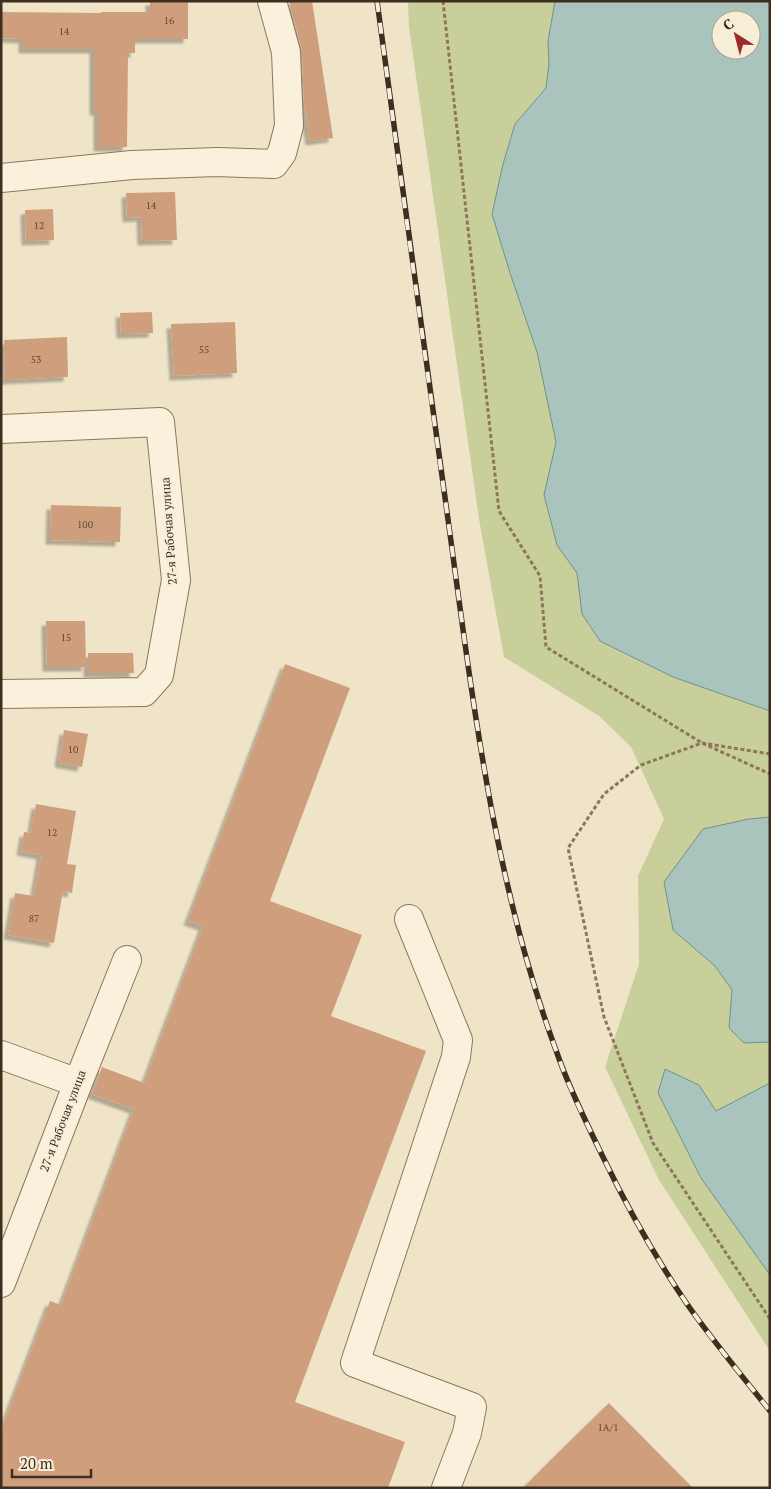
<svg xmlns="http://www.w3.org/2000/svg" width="771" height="1489" font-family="'PT Serif',serif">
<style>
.green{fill:#c9cf9b;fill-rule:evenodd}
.water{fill:#a9c4bc;stroke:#6f938a;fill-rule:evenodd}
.building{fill:#cf9f7d;filter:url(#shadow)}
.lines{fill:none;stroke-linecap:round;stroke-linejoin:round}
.minor-casing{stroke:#8d765c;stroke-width:30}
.path{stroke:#8d765c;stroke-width:3;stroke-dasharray:4 2.5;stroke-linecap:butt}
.minor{stroke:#faf1dc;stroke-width:28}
.rail-casing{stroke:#3d2e20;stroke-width:5.5}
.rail{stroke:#f7eed8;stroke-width:4;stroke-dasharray:11;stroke-linecap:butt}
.labels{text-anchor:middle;stroke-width:4.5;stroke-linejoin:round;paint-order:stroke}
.number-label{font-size:10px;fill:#624a37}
.street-label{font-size:12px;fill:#3d2e20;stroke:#f7eed8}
</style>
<defs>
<filter id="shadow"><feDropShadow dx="-4.5" dy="4.5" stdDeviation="1" flood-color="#0004"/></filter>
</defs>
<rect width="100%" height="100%" fill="#f0e4c8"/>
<path class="green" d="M 408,1 L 770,1 L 770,1351 L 659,1180 L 605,1067 L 639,964 L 638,876 L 664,819 L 631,747 L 599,716 L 504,657 L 479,519 L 409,27 ZM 721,20 L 751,20 L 751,50 L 721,50 Z"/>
<path class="water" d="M 555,1 L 770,1 L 770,711 L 673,677 L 600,641 L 582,614 L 577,573 L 557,545 L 544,495 L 556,442 L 537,352 L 510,273 L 492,214 L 503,164 L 515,124 L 546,88 L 549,64 L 548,41 ZM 721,20 L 751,20 L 751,50 L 721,50 Z
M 770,817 L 770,1042 L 744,1043 L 729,1028 L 732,990 L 715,966 L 673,930 L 664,882 L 703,829 L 749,819 Z
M 665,1069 L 699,1085 L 716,1111 L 770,1083 L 770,1275 L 701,1178 L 658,1093 Z"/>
<path class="building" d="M 150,1 L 188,1 L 188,39 L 135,39 L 135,53 L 128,53 L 127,147 L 98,147 L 98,111 L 94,111 L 94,49 L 23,49 L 23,39 L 1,38 L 1,12 L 101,13 L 101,12 L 150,12 Z
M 289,1 L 312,1 L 333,138 L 310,141 L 304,102 L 302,51 Z
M 175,192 L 177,240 L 142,241 L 141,217 L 127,218 L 126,193 Z
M 53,209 L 54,240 L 26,241 L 25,210 Z
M 152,312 L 153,333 L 121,334 L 120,313 Z
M 235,322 L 237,373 L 174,376 L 171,324 Z
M 67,337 L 68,377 L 5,380 L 4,340 Z
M 51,505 L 121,507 L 120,542 L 50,540 Z
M 46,621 L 85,621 L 86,667 L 47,667 Z
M 88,653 L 133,653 L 134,673 L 88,673 Z
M 285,664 L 350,688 L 270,901 L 362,935 L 331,1016 L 426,1051 L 295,1402 L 405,1442 L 388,1488 L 1,1488 L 1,1431 L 50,1301 L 61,1305 L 134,1109 L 92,1094 L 102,1067 L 144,1083 L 203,926 L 188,921 Z
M 64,730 L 88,734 L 82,767 L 59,763 Z
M 36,804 L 76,811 L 67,864 L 76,865 L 72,893 L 63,891 L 54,943 L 8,935 L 15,893 L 34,896 L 41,855 L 21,851 L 24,832 L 31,833 Z
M 609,1403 L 693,1488 L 523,1488 L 559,1452 Z"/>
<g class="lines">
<g class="minor-casing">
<path id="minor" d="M 1,178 L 132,165 L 217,162 L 274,164 L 282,153 L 289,126 L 286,52 L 272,1
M 1,429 L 160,422 L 176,580 L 159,675 L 144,692 L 1,694
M 409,919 L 458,1040 L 456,1057 L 355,1363 L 472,1407 L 467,1433 L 446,1488
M 1,1055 L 78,1083
M 1,1283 L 78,1083 L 127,960"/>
</g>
<path class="path" d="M 443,1 L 499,511 L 540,576 L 546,647 L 702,743 L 770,774
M 770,754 L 702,743 L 641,765 L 604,794 L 568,848 L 604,1017 L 653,1143 L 770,1319"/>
<use href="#minor" class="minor"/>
<g class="rail-casing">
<path id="rail" d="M 377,1 C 401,179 425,357 450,534 C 474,710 495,886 557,1053 C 569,1088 586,1122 602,1155 C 627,1207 655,1257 687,1304 C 713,1341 742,1376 770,1411"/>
</g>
<use href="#rail" class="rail"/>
</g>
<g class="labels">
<g class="number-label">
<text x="169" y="24">16</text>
<text x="64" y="35">14</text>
<text x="151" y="209">14</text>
<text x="39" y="229">12</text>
<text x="204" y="353">55</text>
<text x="36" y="363">53</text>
<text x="85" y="528">100</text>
<text x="66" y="641">15</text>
<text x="73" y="753">10</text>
<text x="52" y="836">12</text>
<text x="34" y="922">87</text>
<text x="608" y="1431">1А/1</text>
</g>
<g class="street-label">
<text transform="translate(169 531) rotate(-94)" y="4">27-я Рабочая улица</text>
<text transform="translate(63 1121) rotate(-69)" y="4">27-я Рабочая улица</text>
</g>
</g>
<rect width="771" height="1489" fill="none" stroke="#3d2e20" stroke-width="5"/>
<g transform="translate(736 35) rotate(324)"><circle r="24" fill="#f7eed8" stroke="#ada18e"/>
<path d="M0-4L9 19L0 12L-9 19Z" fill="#9e2a2b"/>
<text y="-8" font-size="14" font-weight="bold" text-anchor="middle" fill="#3d2e20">С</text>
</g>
<path d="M12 1469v8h79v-8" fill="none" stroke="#3d2e20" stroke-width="2.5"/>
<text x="20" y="1469" font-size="15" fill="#3d2e20" stroke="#f7eed8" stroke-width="4" paint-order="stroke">20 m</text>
</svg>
